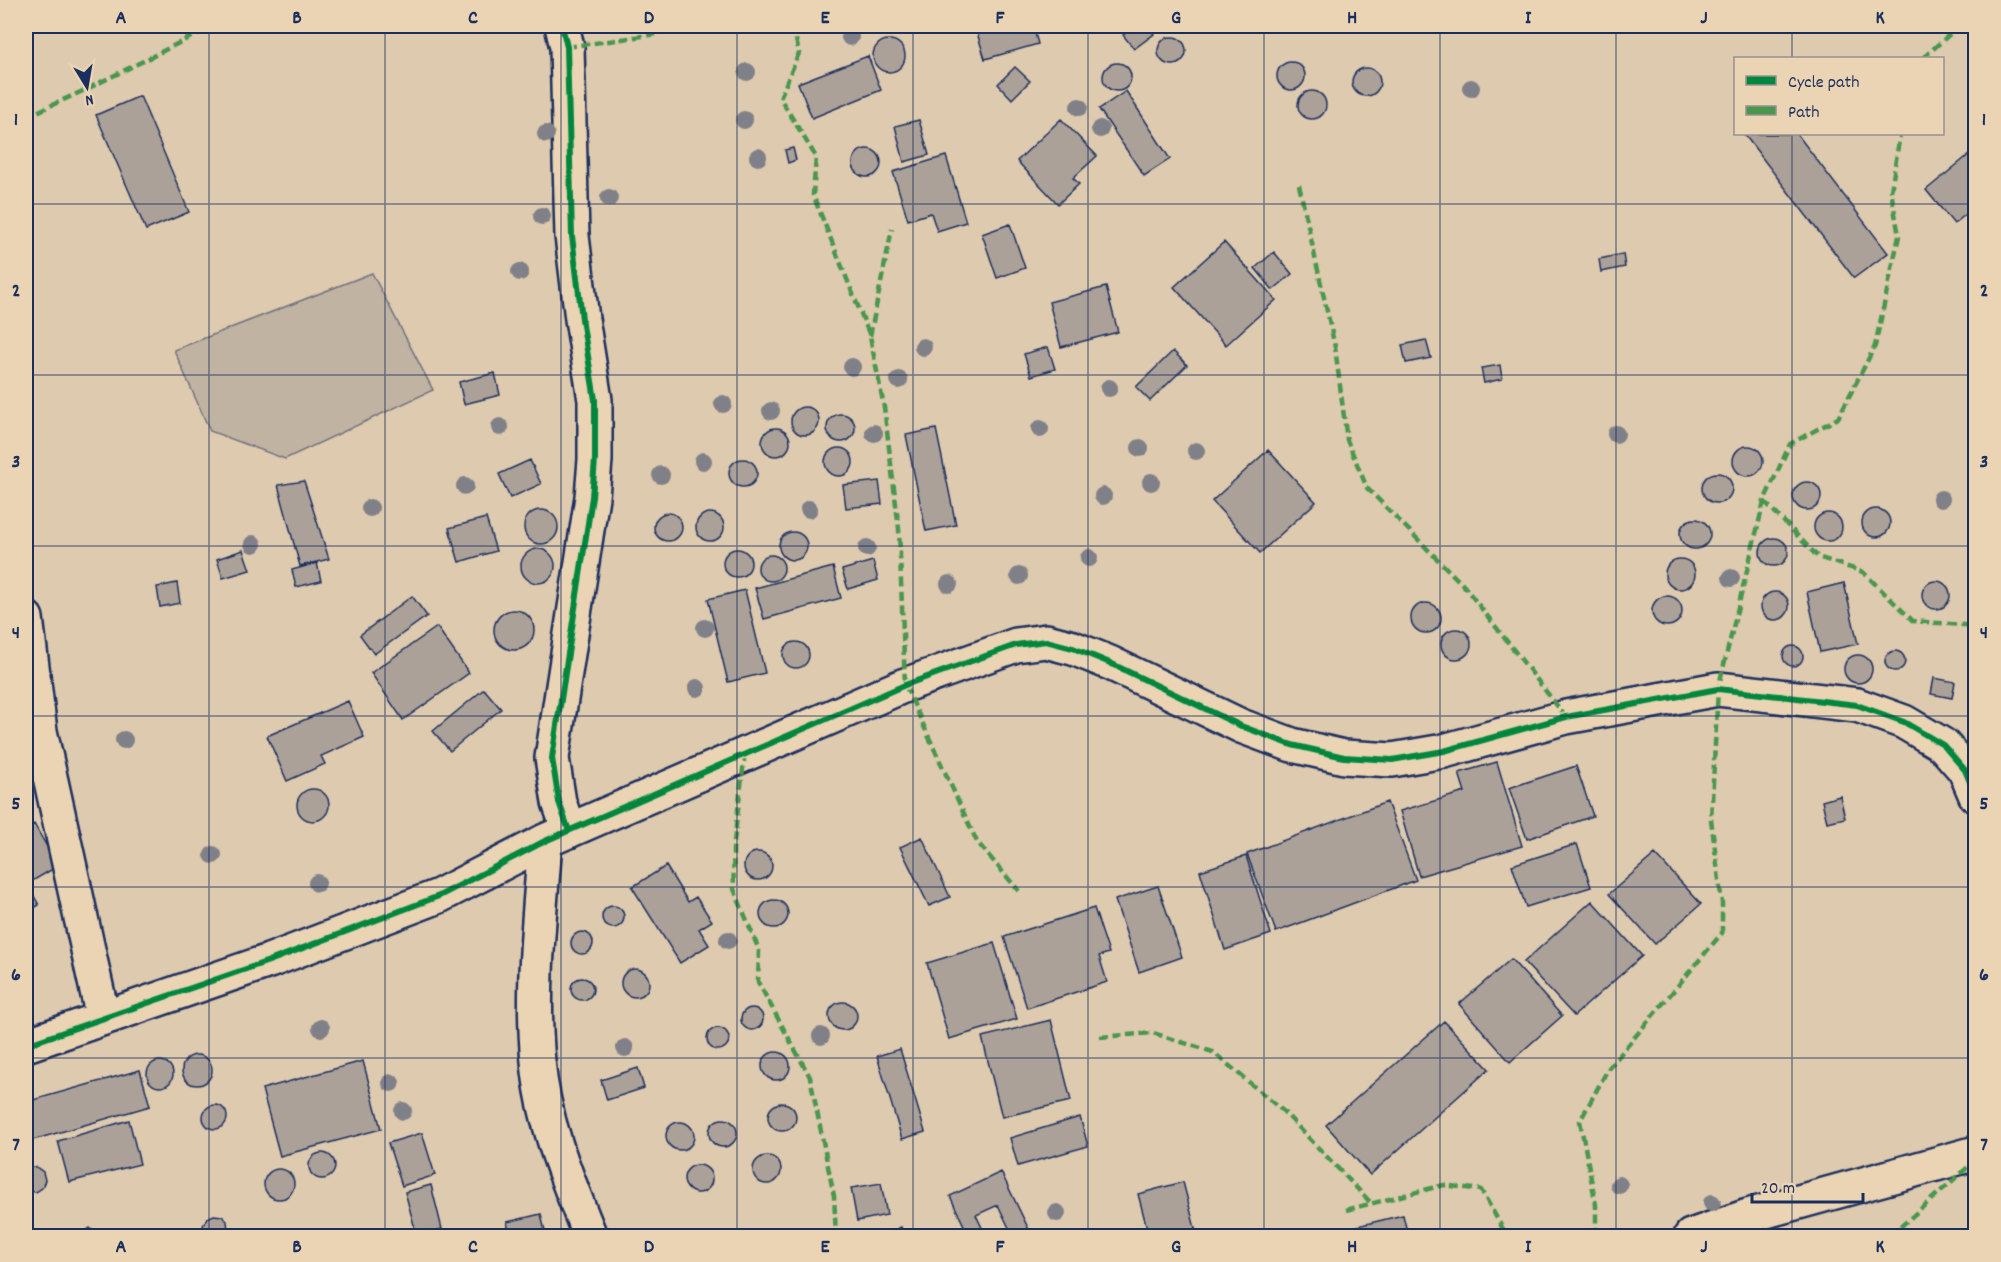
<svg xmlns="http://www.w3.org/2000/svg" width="2001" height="1262" font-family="Dekko,sans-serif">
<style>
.green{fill:#c1b3a2;stroke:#6e7180;stroke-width:1.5}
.building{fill:#aba199;stroke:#1b2f5e;stroke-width:1.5}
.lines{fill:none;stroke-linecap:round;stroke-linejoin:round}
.street-casing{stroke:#1b2f5e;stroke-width:38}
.secondary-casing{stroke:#1b2f5e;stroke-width:38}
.street{stroke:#ead4b3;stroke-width:33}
.secondary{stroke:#ead4b3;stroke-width:33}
.quiet{stroke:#49964d;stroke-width:4.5;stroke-dasharray:9 4.5;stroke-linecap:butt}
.cycleway-casing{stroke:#ead4b3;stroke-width:10}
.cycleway{stroke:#00873e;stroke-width:6}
.tree{fill:#808088}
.grid{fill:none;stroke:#1b2f5e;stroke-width:1.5;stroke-opacity:0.55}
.neatline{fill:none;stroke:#1b2f5e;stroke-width:2}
.grid-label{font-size:20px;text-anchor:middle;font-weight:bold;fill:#1b2f5e}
</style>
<rect width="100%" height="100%" fill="#decaae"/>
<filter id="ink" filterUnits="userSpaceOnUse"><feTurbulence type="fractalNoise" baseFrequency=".0167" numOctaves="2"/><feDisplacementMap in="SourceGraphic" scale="12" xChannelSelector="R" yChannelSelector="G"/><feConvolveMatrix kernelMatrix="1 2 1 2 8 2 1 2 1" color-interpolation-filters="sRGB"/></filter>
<g filter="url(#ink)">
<path class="green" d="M 372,273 L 433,390 L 285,459 L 210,431 L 174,350 Z"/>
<path class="building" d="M 975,26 L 1033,26 L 1038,44 L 985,59 Z
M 1135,26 L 1148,26 L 1154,34 L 1134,49 L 1123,35 Z
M1158 51a14 14 0 1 1 28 0a14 14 0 1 1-28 0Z
M873 56a16 16 0 1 1 32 0a16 16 0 1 1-32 0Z
M 868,56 L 881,90 L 812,118 L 798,83 Z
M1277 76a14 14 0 1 1 28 0a14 14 0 1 1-28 0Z
M1103 77a14 14 0 1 1 28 0a14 14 0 1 1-28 0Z
M 1015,67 L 1030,81 L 1012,99 L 998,84 Z
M1352 82a14 14 0 1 1 28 0a14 14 0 1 1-28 0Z
M 1126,91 L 1170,159 L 1144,176 L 1099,109 Z
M1298 105a14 14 0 1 1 28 0a14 14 0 1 1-28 0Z
M 140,96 L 189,212 L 146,230 L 96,115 Z
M 1061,119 L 1097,156 L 1073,178 L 1079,184 L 1058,204 L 1017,161 Z
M 919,120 L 929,155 L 904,162 L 895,126 Z
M 1744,134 L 1797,134 L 1888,253 L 1854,278 Z
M 793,148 L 796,160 L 788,163 L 785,150 Z
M 1976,149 L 1976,206 L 1954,224 L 1926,190 Z
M853 163a14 14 0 1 1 28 0a14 14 0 1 1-28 0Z
M 946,156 L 966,222 L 937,231 L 931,213 L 908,220 L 893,172 Z
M 1010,224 L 1025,268 L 997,278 L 982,234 Z
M 1224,242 L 1276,300 L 1226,345 L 1174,287 Z
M 1274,252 L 1292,274 L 1273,290 L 1255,268 Z
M 1623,254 L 1625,267 L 1601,272 L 1599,259 Z
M 1106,287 L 1118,332 L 1061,347 L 1049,302 Z
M 1426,340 L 1431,358 L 1406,363 L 1402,345 Z
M 1048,347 L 1055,369 L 1031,376 L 1024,354 Z
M 1173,351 L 1187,365 L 1150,401 L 1136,387 Z
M 1500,365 L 1502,379 L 1484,383 L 1481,368 Z
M 495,373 L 500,395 L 464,404 L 459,382 Z
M791 421a14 14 0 1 1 28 0a14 14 0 1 1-28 0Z
M827 428a14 14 0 1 1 28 0a14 14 0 1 1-28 0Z
M762 442a14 14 0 1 1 28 0a14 14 0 1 1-28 0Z
M 936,429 L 956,525 L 926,531 L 906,435 Z
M1733 461a15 15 0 1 1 30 0a15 15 0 1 1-30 0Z
M825 462a14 14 0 1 1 28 0a14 14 0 1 1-28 0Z
M 1268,450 L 1316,502 L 1260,553 L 1212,501 Z
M729 473a14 14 0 1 1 28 0a14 14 0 1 1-28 0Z
M 530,460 L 541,484 L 510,498 L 499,474 Z
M1702 488a15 15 0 1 1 30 0a15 15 0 1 1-30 0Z
M 304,481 L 329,559 L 300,566 L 278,485 Z
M 879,481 L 882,504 L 846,508 L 843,485 Z
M1793 496a14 14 0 1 1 28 0a14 14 0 1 1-28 0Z
M1862 523a14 14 0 1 1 28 0a14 14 0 1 1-28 0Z
M524 527a17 17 0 1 1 34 0a17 17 0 1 1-34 0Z
M1814 527a14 14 0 1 1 28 0a14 14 0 1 1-28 0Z
M654 527a14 14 0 1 1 28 0a14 14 0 1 1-28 0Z
M696 527a14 14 0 1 1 28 0a14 14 0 1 1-28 0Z
M 486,518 L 496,551 L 459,562 L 449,528 Z
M1680 534a15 15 0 1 1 30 0a15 15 0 1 1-30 0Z
M779 546a14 14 0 1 1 28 0a14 14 0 1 1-28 0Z
M1760 552a14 14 0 1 1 28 0a14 14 0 1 1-28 0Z
M521 566a17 17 0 1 1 34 0a17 17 0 1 1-34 0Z
M723 563a14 14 0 1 1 28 0a14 14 0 1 1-28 0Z
M 243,550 L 250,570 L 223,578 L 217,559 Z
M758 568a13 13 0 1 1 26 0a13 13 0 1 1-26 0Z
M1665 574a15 15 0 1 1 30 0a15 15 0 1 1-30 0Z
M 873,561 L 878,580 L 848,589 L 842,570 Z
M 317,563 L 321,581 L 296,587 L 292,570 Z
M 833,567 L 841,598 L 764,619 L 755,588 Z
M1922 595a14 14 0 1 1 28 0a14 14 0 1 1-28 0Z
M 177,583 L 180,603 L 160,607 L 157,587 Z
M 1844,583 L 1858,644 L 1820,652 L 1807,592 Z
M 745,590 L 765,673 L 728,682 L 708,599 Z
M1761 606a14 14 0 1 1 28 0a14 14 0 1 1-28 0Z
M1652 611a15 15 0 1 1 30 0a15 15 0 1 1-30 0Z
M 412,596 L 427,616 L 374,654 L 360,635 Z
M1411 618a15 15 0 1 1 30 0a15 15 0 1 1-30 0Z
M494 630a20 20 0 1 1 40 0a20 20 0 1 1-40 0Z
M 437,627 L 469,673 L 403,720 L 371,673 Z
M1441 644a15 15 0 1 1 30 0a15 15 0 1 1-30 0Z
M783 655a13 13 0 1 1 26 0a13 13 0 1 1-26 0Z
M1783 656a10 10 0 1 1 20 0a10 10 0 1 1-20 0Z
M1885 661a10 10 0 1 1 20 0a10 10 0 1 1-20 0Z
M1844 669a14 14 0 1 1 28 0a14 14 0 1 1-28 0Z
M 1934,678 L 1955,682 L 1952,698 L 1931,694 Z
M 484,689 L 501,709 L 450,751 L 433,731 Z
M 348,701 L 364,737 L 321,756 L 325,764 L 287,781 L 267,736 Z
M 1497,762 L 1522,846 L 1419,876 L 1400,811 L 1465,792 L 1459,773 Z
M 1576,766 L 1593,816 L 1527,839 L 1509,788 Z
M297 805a16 16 0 1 1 32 0a16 16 0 1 1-32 0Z
M 1840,796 L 1845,818 L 1827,822 L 1822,801 Z
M 1387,802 L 1416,880 L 1276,932 L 1247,854 Z
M 34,824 L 58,866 L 27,884 L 39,905 L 26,913 L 26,829 Z
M 922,837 L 950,897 L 929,906 L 900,847 Z
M 1577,844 L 1591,887 L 1526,907 L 1512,865 Z
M744 866a14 14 0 1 1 28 0a14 14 0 1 1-28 0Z
M 1655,854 L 1701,904 L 1655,944 L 1609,894 Z
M 1246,856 L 1271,934 L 1225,950 L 1200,871 Z
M 666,866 L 688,902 L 696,897 L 712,921 L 699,929 L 709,945 L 680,963 L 632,887 Z
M 1158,886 L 1182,957 L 1139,972 L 1115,900 Z
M760 914a14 14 0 1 1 28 0a14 14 0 1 1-28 0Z
M 1592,901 L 1642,956 L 1574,1016 L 1524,962 Z
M602 917a11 11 0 1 1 22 0a11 11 0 1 1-22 0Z
M 1094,908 L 1109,953 L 1099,956 L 1107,982 L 1027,1008 L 1004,937 Z
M571 943a11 11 0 1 1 22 0a11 11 0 1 1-22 0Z
M 994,943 L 1017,1019 L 949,1039 L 927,963 Z
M 1511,959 L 1562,1016 L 1510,1062 L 1459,1004 Z
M621 983a14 14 0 1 1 28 0a14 14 0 1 1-28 0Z
M571 989a11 11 0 1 1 22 0a11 11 0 1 1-22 0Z
M829 1016a14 14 0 1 1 28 0a14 14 0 1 1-28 0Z
M741 1019a11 11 0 1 1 22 0a11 11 0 1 1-22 0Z
M 1051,1020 L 1071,1101 L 1002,1117 L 982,1037 Z
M 1444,1021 L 1489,1069 L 1370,1175 L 1326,1125 Z
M707 1039a11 11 0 1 1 22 0a11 11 0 1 1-22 0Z
M 900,1049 L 925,1132 L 902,1139 L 877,1056 Z
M762 1066a14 14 0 1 1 28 0a14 14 0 1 1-28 0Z
M182 1070a15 15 0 1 1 30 0a15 15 0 1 1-30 0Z
M147 1074a13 13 0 1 1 26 0a13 13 0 1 1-26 0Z
M 363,1061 L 381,1129 L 280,1156 L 262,1089 Z
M 638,1068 L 644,1088 L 607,1100 L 601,1080 Z
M 140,1070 L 150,1106 L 26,1142 L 26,1102 Z
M768 1117a14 14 0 1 1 28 0a14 14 0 1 1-28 0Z
M203 1117a12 12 0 1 1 24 0a12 12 0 1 1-24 0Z
M 1080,1117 L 1088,1146 L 1018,1166 L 1010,1138 Z
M709 1133a14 14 0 1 1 28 0a14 14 0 1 1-28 0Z
M 129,1120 L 140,1164 L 69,1182 L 58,1141 Z
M666 1136a14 14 0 1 1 28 0a14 14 0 1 1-28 0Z
M 422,1133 L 435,1175 L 402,1186 L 388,1143 Z
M309 1166a13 13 0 1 1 26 0a13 13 0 1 1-26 0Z
M753 1170a14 14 0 1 1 28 0a14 14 0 1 1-28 0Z
M684 1179a14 14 0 1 1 28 0a14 14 0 1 1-28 0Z
M 28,1167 L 36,1167 L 43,1172 L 45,1180 L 42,1188 L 36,1192 L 26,1191 L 26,1168 Z
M264 1184a15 15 0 1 1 30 0a15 15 0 1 1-30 0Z
M 1001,1172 L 1032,1236 L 1013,1236 L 998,1205 L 976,1215 L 986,1236 L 969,1236 L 950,1196 Z
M 1183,1182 L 1197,1236 L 1149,1236 L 1138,1194 Z
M 881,1183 L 887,1215 L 857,1221 L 851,1188 Z
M 431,1185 L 442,1229 L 417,1236 L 405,1192 Z
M 541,1214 L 546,1236 L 510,1236 L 507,1222 Z
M 214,1215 L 222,1216 L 227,1221 L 228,1230 L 225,1236 L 207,1236 L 204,1233 L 203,1226 L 207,1218 Z
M 1403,1215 L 1408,1236 L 1346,1236 L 1345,1229 Z
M 901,1227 L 905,1236 L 882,1236 Z
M 90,1228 L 97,1236 L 79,1236 Z
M 928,1230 L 938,1234 L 939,1236 L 917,1236 Z"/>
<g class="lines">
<g class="street-casing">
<path id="street" d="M 562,26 L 567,47 L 572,236 L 582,319 L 595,400 L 595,460 L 592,497 L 552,758 L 559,802 L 569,831
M 26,618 L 40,731 L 103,1018
M 545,841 C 540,914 531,988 538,1061 C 543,1122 568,1181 590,1236
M 26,1045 L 269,961 L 439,896 L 545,841 L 905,685 L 1016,645 L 1046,641 L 1073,648 L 1110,663 L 1241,726 L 1292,745 L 1344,757 L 1392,760 L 1444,751 L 1566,717 L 1718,689 L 1857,705 L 1904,722 L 1943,745 L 1965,770 L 1976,796"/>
</g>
<g class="secondary-casing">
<path id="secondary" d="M 1691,1236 L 1748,1216 L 1976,1153"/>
</g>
<use href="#street" class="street"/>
<use href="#secondary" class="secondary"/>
<path class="quiet" d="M 793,26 L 799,53 L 780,98 L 816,157 L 813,195 L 870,336 L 884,407 L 899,529 L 905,685 L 977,842 L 1019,891
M 567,47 L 657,34 L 673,26
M 1923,58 L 1959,26
M 26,117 L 87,89 L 213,26
M 1299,185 L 1335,347 L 1347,440 L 1367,488 L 1464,586 L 1566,717
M 870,336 L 892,229
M 1764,501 L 1818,557 L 1863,572 L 1913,621 L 1976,626
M 745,753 L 733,850 L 734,889 L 759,950 L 758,982 L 810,1077 L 834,1196 L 836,1236
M 1100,1037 L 1153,1033 L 1213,1052 L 1283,1111 L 1372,1204
M 1346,1210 L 1444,1185 L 1481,1190 L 1507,1236
M 1596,1236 L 1596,1205 L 1580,1121 L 1608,1069 L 1722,933 L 1722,903 L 1711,819 L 1718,689 L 1764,501 L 1790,444 L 1838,418 L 1875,346 L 1899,236 L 1891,191 L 1900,134
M 1890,1236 L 1976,1160"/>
<g class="cycleway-casing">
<path id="cycleway" d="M 562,26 L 567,47 L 572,236 L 582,319 L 595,400 L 595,460 L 592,497 L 552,758 L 559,802 L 569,831
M 26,1045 L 269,961 L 439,896 L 545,841 L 905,685 L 1016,645 L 1046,641 L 1073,648 L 1110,663 L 1241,726 L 1292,745 L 1344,757 L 1392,760 L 1444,751 L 1566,717 L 1718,689 L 1857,705 L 1904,722 L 1943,745 L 1965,770 L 1976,796"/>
</g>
<use href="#cycleway" class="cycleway"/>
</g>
<g class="tree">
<circle cx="850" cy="37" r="9"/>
<circle cx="747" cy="72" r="9"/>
<circle cx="1471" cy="88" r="9"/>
<circle cx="1079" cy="107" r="9"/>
<circle cx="744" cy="120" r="9"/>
<circle cx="1100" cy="129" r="9"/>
<circle cx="546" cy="134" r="9"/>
<circle cx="758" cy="157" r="9"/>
<circle cx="609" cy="198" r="9"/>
<circle cx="542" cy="216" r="9"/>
<circle cx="520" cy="272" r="9"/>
<circle cx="923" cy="347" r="9"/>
<circle cx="852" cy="367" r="9"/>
<circle cx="899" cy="380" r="9"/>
<circle cx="1109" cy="388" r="9"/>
<circle cx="723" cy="404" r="9"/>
<circle cx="771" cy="411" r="9"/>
<circle cx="500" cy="427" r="9"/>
<circle cx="1040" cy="429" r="9"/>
<circle cx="874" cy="433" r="9"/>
<circle cx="1616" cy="434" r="9"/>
<circle cx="1140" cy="448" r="9"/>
<circle cx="1196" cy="451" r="9"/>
<circle cx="703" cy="461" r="9"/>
<circle cx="661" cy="475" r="9"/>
<circle cx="1151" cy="482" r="9"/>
<circle cx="465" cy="486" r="9"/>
<circle cx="1103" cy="496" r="9"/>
<circle cx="1941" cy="499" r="9"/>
<circle cx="370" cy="508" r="9"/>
<circle cx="809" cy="509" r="9"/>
<circle cx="253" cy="544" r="9"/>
<circle cx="867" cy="548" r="9"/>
<circle cx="1089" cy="558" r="9"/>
<circle cx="1019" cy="576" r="9"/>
<circle cx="1731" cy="578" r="9"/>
<circle cx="949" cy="584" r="9"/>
<circle cx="705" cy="628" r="9"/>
<circle cx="697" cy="688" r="9"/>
<circle cx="124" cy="740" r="9"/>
<circle cx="213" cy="855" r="9"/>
<circle cx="317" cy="883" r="9"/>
<circle cx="728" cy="940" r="9"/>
<circle cx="321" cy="1028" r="9"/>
<circle cx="821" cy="1036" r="9"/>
<circle cx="625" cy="1048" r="9"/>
<circle cx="391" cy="1083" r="9"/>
<circle cx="403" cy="1111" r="9"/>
<circle cx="1619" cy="1185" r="9"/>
<circle cx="1712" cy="1203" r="9"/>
<circle cx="1057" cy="1213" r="9"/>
</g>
</g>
<path class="grid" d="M 209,26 L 209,1236M 385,26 L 385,1236M 561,26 L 561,1236M 737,26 L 737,1236M 913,26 L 913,1236M 1088,26 L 1088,1236M 1264,26 L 1264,1236M 1440,26 L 1440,1236M 1616,26 L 1616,1236M 1792,26 L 1792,58M 1792,134 L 1792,1236M 26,204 L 1976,204M 26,375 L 1976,375M 26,546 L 1976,546M 26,716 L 1976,716M 26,887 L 1976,887M 26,1058 L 1976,1058"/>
<rect width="2001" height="1262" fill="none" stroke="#ead4b3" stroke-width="66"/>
<rect x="1734" y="57" width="210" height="78" fill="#ead4b3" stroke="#979291" stroke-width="1.5"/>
<rect x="1746" y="76" width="30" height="9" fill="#00873e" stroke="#979291" stroke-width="1.5"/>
<text x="1788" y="87" font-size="18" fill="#1b2f5e">Cycle path</text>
<rect x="1746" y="106" width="30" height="9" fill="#49964d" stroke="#979291" stroke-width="1.5"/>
<text x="1788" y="117" font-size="18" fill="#1b2f5e">Path</text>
<g transform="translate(87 87) rotate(169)" stroke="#ead4b3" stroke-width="4.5" paint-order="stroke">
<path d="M0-4.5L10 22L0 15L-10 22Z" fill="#1b2f5e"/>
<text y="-9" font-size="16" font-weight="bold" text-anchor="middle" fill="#1b2f5e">N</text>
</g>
<path d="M1752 1193v9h111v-9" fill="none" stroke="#1b2f5e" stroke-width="3"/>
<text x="1761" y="1193" font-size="18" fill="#1b2f5e" stroke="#ead4b3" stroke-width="4.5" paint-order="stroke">20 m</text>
<rect x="33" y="33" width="1935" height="1196" class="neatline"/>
<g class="grid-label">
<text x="121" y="23">A</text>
<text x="297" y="23">B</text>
<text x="473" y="23">C</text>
<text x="649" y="23">D</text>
<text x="825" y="23">E</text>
<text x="1000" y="23">F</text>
<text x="1176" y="23">G</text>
<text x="1352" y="23">H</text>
<text x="1528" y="23">I</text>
<text x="1704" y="23">J</text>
<text x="1880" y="23">K</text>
<text x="16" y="125">1</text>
<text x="1984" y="125">1</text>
<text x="16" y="296">2</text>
<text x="1984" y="296">2</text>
<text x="16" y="467">3</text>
<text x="1984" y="467">3</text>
<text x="16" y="638">4</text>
<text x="1984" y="638">4</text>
<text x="16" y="809">5</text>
<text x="1984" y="809">5</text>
<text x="16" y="980">6</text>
<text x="1984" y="980">6</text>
<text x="16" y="1150">7</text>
<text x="1984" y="1150">7</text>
<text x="121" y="1252">A</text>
<text x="297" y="1252">B</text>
<text x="473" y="1252">C</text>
<text x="649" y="1252">D</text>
<text x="825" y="1252">E</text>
<text x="1000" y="1252">F</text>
<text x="1176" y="1252">G</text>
<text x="1352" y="1252">H</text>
<text x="1528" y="1252">I</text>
<text x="1704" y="1252">J</text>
<text x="1880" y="1252">K</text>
</g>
</svg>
